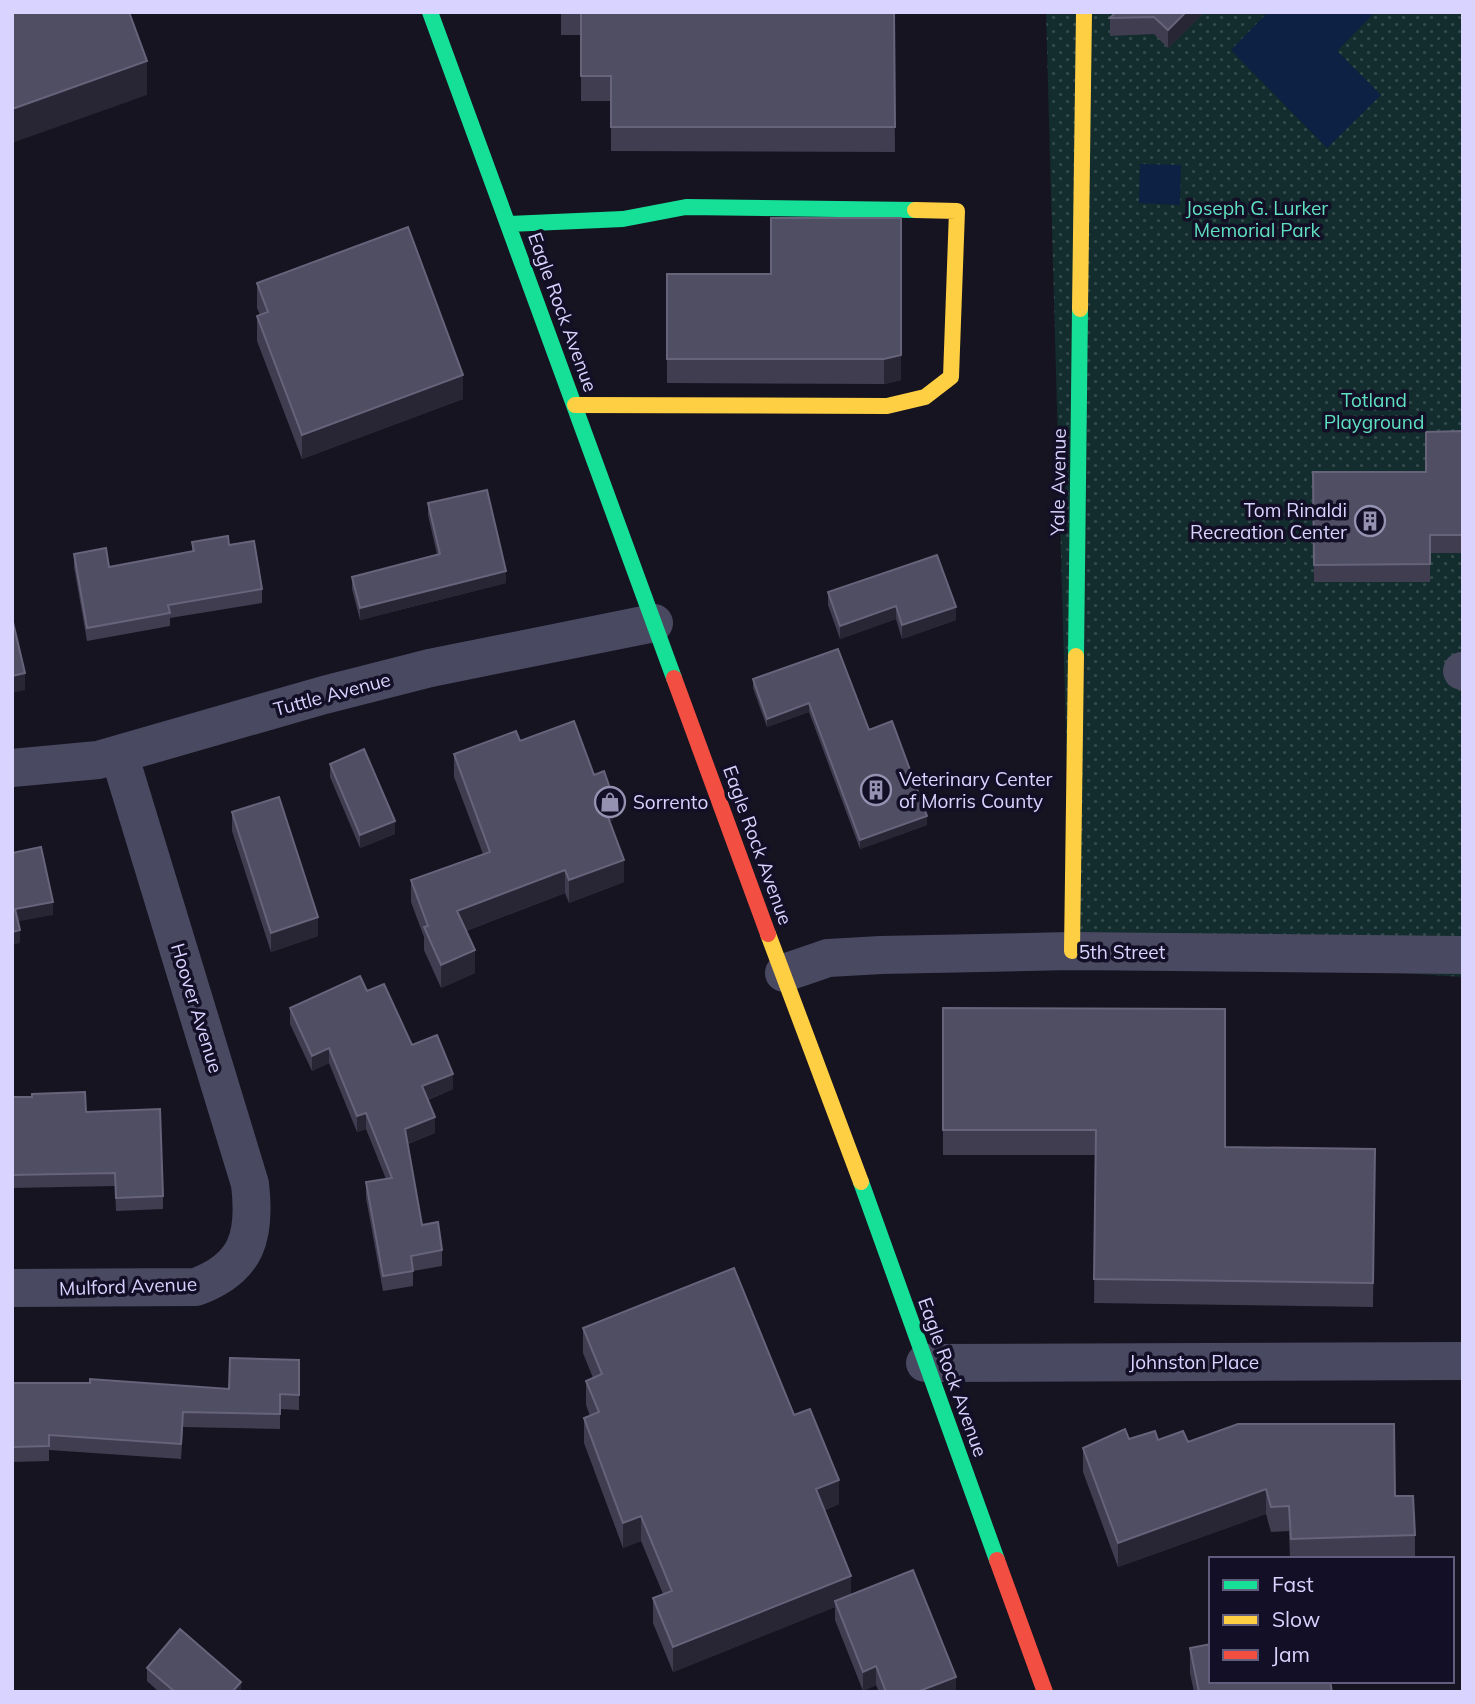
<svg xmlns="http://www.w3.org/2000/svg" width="1475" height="1704" font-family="Mulish,sans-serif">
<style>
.park{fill:url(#park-dots)}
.water{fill:#0d2144}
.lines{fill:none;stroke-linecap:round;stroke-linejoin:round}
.street{stroke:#4a4962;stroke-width:38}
.fast{stroke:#16e098;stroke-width:16}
.slow{stroke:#ffcf43;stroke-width:16}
.jam{stroke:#f24e42;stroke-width:16}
.wall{fill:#403d50}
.shaded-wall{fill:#282635}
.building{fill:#504e63;stroke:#66637b;stroke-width:2}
.labels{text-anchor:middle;stroke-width:7;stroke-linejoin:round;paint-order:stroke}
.park-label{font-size:19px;fill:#5fe0c0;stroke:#130f26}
.street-label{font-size:19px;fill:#d9d4ff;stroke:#130f26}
.poi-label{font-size:19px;fill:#d9d4ff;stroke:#130f26;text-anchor:start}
</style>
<defs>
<pattern id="park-dots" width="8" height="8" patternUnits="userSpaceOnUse" patternTransform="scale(1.75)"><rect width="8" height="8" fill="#132c2d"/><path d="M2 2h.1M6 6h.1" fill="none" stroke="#354a4c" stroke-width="1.8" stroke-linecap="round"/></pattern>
</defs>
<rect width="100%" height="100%" fill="#161421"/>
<path class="park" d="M 1046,12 L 1463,12 L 1463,977 L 1072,951 Z"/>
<path class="water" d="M 1268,12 L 1375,12 L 1337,51 L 1381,95 L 1327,148 L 1231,50 Z
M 1140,164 L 1181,165 L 1180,205 L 1139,203 Z"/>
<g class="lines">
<path class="street" d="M 1462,671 L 1463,671
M 12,768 L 98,760 L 324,695 L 430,668 L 654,623
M 784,973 L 828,958 L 881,955 L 1072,951 L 1463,955
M 12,1288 L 196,1287 C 248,1268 256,1235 250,1184 L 119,754
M 925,1363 L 1463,1361"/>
<path class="fast" d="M 430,12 L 674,678
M 509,224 L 623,219 L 686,207 L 915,210
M 1076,656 L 1080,309
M 861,1182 L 997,1560"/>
<path class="slow" d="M 1080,309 L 1084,12
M 575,405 L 887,406 L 925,397 L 951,377 L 957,211 L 915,210
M 768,934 L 861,1182
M 1072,951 L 1076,656"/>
<path class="jam" d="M 674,678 L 768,934
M 997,1560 L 1045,1692"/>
</g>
<path class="wall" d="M 561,12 L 894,12 L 895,152 L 611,151 L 611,101 L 581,101 L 581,35 L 561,35 Z
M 1116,12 L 1205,12 L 1168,48 L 1154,34 L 1110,36 L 1110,18 Z
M 771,218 L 901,380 L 884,384 L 667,383 L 667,274 L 771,274 Z
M 257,283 L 463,399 L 302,459 L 257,341 L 257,316 L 260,315 L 257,308 Z
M 1463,431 L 1463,553 L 1430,553 L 1430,582 L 1314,582 L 1313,472 L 1426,472 Z
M 428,503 L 506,583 L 360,620 L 352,589 L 352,577 L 437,554 L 428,515 Z
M 192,542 L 229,545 L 262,589 L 262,603 L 170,618 L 170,626 L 87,641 L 74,567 L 74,554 L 109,567 L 192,552 Z
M 828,592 L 956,620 L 902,639 L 896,619 L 840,639 L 828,605 Z
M 753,679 L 869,730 L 927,825 L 860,849 L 809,712 L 767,727 L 753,688 Z
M 520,741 L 594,775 L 613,820 L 610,821 L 624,882 L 569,903 L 565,893 L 466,931 L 475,973 L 441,988 L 424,950 L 424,937 L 411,902 L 411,880 L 483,854 L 454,777 L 454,754 Z
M 330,764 L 395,834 L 360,848 L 330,777 Z
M 232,812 L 318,936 L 271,952 L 232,831 Z
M 367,991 L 412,1045 L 453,1089 L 428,1100 L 435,1133 L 408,1144 L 422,1225 L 442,1250 L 442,1266 L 413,1271 L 413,1286 L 383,1291 L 366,1198 L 366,1182 L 386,1179 L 366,1129 L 357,1132 L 329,1063 L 312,1071 L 290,1024 L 290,1008 Z
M 943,1008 L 1225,1147 L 1375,1149 L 1373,1307 L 1094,1303 L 1096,1155 L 943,1155 Z
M 12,1097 L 86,1112 L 163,1196 L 163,1209 L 116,1211 L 115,1186 L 12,1188 Z
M 583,1328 L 794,1415 L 839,1504 L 825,1510 L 851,1595 L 956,1692 L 879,1692 L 876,1685 L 863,1691 L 835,1620 L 835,1607 L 673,1672 L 653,1623 L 653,1598 L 663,1594 L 641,1541 L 623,1548 L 584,1443 L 584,1418 L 590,1416 L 586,1405 L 586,1381 L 593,1378 L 583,1353 Z
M 299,1360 L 299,1410 L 280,1409 L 280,1429 L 183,1427 L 181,1459 L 49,1450 L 49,1461 L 12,1462 L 12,1383 L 229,1389 Z
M 1129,1439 L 1158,1440 L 1188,1442 L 1395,1496 L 1415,1535 L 1415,1559 L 1290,1559 L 1289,1531 L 1271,1532 L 1266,1514 L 1118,1567 L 1083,1472 L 1083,1448 Z
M 1190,1648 L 1332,1692 L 1194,1692 L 1190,1673 Z
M 147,1668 L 241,1692 L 159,1692 L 147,1681 Z"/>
<path class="shaded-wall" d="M 1186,12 L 1205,12 L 1168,48 L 1168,30 Z
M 147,61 L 147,95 L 12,143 L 12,109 Z
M 901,355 L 901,380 L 884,384 L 884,359 Z
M 463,375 L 463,399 L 302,459 L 302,435 Z
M 506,571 L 506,583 L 360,620 L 360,608 Z
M 896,606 L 896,619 L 840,639 L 840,626 Z
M 956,607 L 956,620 L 902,639 L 902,625 Z
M 25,673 L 25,690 L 12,693 L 12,676 Z
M 809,703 L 809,712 L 767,727 L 767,719 Z
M 613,797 L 613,820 L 602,824 L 602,801 Z
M 927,816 L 927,825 L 860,849 L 860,840 Z
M 395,821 L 395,834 L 360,848 L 360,835 Z
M 624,860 L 624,882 L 569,903 L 569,880 Z
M 565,870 L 565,893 L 457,934 L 457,911 Z
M 53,902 L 53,915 L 15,922 L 15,909 Z
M 318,917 L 318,936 L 271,952 L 271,933 Z
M 20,930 L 20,943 L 12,945 L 12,932 Z
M 475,950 L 475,973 L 441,988 L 441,965 Z
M 329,1048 L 329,1063 L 312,1071 L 312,1056 Z
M 453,1074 L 453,1089 L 422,1102 L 422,1086 Z
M 366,1113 L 366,1129 L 357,1132 L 357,1116 Z
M 435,1117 L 435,1133 L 405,1145 L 405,1129 Z
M 839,1480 L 839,1504 L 816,1513 L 816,1489 Z
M 1266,1489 L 1266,1514 L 1118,1567 L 1118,1543 Z
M 641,1516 L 641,1541 L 623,1548 L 623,1523 Z
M 851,1576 L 851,1600 L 835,1601 L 835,1607 L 673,1672 L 673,1647 Z
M 876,1666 L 876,1685 L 863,1691 L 863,1672 Z
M 956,1677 L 956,1692 L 917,1692 Z
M 241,1682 L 241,1692 L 232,1692 Z"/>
<path class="building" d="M 12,12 L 129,12 L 147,61 L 12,109 Z
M 581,12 L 894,12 L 895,127 L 611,127 L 611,76 L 581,76 Z
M 1116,12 L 1186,12 L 1168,30 L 1154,17 L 1110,18 Z
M 771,218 L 901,218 L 901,355 L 884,359 L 667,359 L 667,274 L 771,274 Z
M 408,227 L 463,375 L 302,435 L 257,316 L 268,312 L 257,283 Z
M 1463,431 L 1463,535 L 1430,535 L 1430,564 L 1314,565 L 1313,472 L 1426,472 L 1426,432 Z
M 487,490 L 506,571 L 360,608 L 352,577 L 440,554 L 428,503 Z
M 228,536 L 229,545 L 254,541 L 262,589 L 168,605 L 170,613 L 87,628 L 74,554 L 106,548 L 109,567 L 194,551 L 192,542 Z
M 937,555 L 956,607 L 902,625 L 896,606 L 840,626 L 828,592 Z
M 12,618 L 25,673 L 12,676 Z
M 838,649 L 869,730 L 892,721 L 927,816 L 860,840 L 809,703 L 767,719 L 753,679 Z
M 574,721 L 594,775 L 604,771 L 613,797 L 602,801 L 624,860 L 569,880 L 565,870 L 457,911 L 475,950 L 441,965 L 424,927 L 428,926 L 411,880 L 490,852 L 454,754 L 516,731 L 520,741 Z
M 364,749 L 395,821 L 360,835 L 330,764 Z
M 279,797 L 318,917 L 271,933 L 232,812 Z
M 41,847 L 53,902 L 15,909 L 20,930 L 12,932 L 12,853 Z
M 360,976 L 367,991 L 384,984 L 412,1045 L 437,1035 L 453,1074 L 422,1086 L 435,1117 L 405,1129 L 422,1225 L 438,1222 L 442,1250 L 411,1256 L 413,1271 L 383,1276 L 366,1182 L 392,1178 L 366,1113 L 357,1116 L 329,1048 L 312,1056 L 290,1008 Z
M 943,1008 L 1225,1009 L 1225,1147 L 1375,1149 L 1373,1283 L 1094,1279 L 1096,1130 L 943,1130 Z
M 85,1092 L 86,1112 L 160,1109 L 163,1196 L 116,1198 L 115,1173 L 12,1175 L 12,1097 L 32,1097 L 32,1094 Z
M 734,1268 L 794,1415 L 810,1409 L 839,1480 L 816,1489 L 851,1576 L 673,1647 L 653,1598 L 672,1591 L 641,1516 L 623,1523 L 584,1418 L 599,1412 L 586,1381 L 602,1374 L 583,1328 Z
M 230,1358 L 299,1360 L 299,1395 L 280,1394 L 280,1414 L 183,1412 L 181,1444 L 49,1435 L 49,1446 L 12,1447 L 12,1383 L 90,1383 L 90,1379 L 229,1389 Z
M 1238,1424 L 1394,1424 L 1395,1496 L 1413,1496 L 1415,1535 L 1291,1539 L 1289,1506 L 1271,1507 L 1266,1489 L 1118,1543 L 1083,1448 L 1125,1429 L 1129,1439 L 1155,1431 L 1158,1440 L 1183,1431 L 1188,1442 Z
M 913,1570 L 956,1677 L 917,1692 L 886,1692 L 876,1666 L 863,1672 L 835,1601 Z
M 180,1629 L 241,1682 L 232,1692 L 175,1692 L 147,1668 Z
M 1211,1644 L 1211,1681 L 1330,1681 L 1332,1692 L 1199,1692 L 1190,1648 Z"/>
<defs>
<g id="building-ring" transform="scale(1.575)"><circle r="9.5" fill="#130f26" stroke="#9591b1" stroke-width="1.5"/><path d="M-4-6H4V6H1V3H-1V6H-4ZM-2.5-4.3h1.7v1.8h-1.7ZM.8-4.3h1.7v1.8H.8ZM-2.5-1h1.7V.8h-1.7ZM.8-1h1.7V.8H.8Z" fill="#9591b1"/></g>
<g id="shop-ring" transform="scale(1.575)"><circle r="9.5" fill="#130f26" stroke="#9591b1" stroke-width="1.5"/><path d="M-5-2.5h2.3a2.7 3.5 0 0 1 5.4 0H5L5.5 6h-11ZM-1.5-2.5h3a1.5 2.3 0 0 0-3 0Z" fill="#9591b1"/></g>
</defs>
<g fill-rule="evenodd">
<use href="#building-ring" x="1370" y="521"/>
<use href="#building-ring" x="876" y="790"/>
<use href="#shop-ring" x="610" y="802"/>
</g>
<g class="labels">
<g class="park-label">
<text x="1257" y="215">Joseph G. Lurker<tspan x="1257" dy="22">Memorial Park</tspan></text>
<text x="1374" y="407">Totland<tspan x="1374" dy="22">Playground</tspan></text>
</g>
<g class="street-label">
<text transform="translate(563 312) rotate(70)" y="7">Eagle Rock Avenue</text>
<text transform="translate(1058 482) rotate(-89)" y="7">Yale Avenue</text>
<text transform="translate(332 694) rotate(-15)" y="7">Tuttle Avenue</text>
<text transform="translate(758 845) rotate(70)" y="7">Eagle Rock Avenue</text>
<text x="1122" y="959">5th Street</text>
<text transform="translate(197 1008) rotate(73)" y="7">Hoover Avenue</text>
<text transform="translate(128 1286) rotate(-2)" y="7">Mulford Avenue</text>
<text x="1194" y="1369">Johnston Place</text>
<text transform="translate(953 1377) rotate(70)" y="7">Eagle Rock Avenue</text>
</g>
<g class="poi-label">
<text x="1347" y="517" text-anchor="end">Tom Rinaldi<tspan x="1347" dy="22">Recreation Center</tspan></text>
<text x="899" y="786">Veterinary Center<tspan x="899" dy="22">of Morris County</tspan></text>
<text x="633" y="809">Sorrento</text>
</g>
</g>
<rect width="1475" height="1704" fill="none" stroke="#d9d4ff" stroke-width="28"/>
<rect x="1209" y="1557" width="245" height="126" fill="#130f26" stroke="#625e7d" stroke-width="2"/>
<rect x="1223" y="1580" width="35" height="10" fill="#16e098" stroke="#625e7d" stroke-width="2"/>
<text x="1272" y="1592" font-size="21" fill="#d9d4ff">Fast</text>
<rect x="1223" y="1615" width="35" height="10" fill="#ffcf43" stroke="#625e7d" stroke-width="2"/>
<text x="1272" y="1627" font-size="21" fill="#d9d4ff">Slow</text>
<rect x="1223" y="1650" width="35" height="10" fill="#f24e42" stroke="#625e7d" stroke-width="2"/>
<text x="1272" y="1662" font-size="21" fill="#d9d4ff">Jam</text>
</svg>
